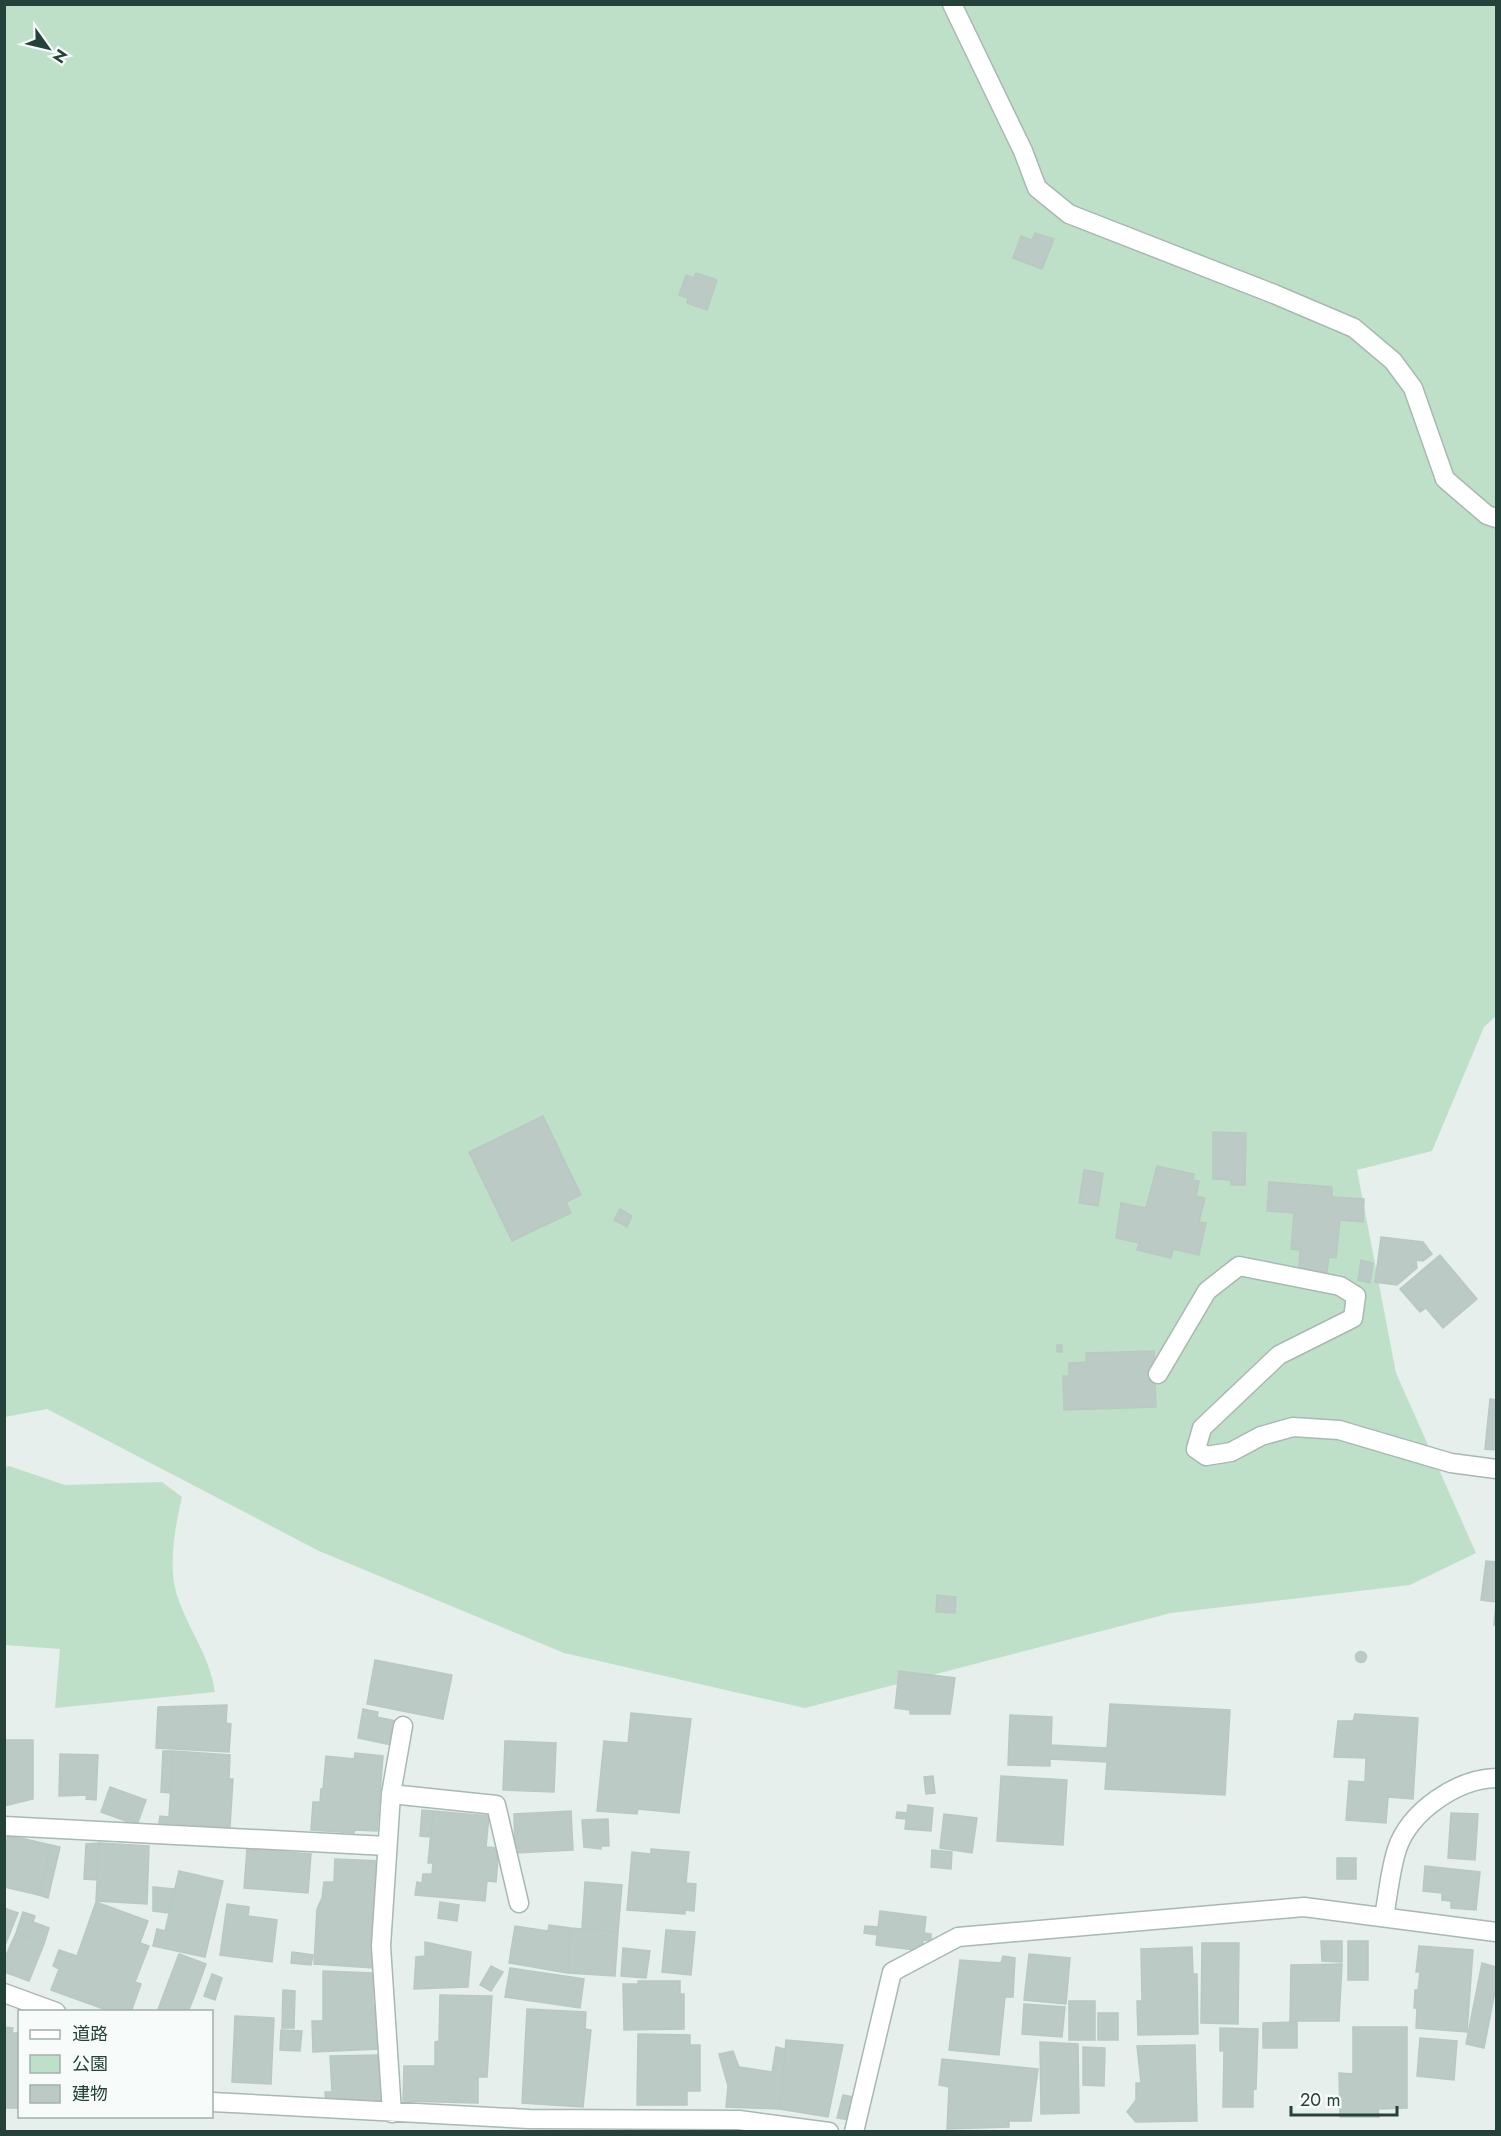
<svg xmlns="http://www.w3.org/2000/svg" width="1501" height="2136" font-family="Jost,'Noto Sans JP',sans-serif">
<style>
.green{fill:#bfe0c8}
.building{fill:#bbcac4;stroke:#b8c9c2;stroke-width:1.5}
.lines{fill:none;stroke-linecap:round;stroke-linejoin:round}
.street-casing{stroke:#a8b8b2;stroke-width:21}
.street{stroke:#fff;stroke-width:18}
</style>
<rect width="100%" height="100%" fill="#e6efeb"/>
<path class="green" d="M 5,5 L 1496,5 L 1496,1016 L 1484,1027 L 1432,1151 L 1357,1170 L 1396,1373 L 1476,1553 L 1410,1585 L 1171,1613 L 805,1708 L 564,1653 L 319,1551 L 47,1409 L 5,1417 Z
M 9,1466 L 65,1485 L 162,1482 L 182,1497 C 175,1528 167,1568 178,1598 C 190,1633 209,1654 215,1692 L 55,1708 L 60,1649 L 5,1645 L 4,1467 Z"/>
<path class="building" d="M 1035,233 L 1054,239 L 1042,269 L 1013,258 L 1021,236 L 1032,240 Z
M 696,273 L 717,280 L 707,310 L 687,303 L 688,298 L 679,295 L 686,275 L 694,278 Z
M 543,1116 L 581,1195 L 566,1202 L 571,1213 L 512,1241 L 469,1152 Z
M 1213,1132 L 1246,1133 L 1245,1185 L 1231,1185 L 1231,1180 L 1213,1179 Z
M 1157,1166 L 1194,1174 L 1193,1180 L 1199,1181 L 1196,1196 L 1205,1198 L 1199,1222 L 1206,1223 L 1199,1255 L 1173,1249 L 1171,1258 L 1137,1250 L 1139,1243 L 1116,1238 L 1121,1203 L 1146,1208 Z
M 1084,1170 L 1103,1173 L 1098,1206 L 1079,1203 Z
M 1269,1182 L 1332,1187 L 1332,1197 L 1364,1199 L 1363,1222 L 1340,1220 L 1336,1258 L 1329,1257 L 1327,1272 L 1299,1269 L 1300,1250 L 1291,1249 L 1294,1213 L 1267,1211 Z
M 620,1209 L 632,1216 L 627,1227 L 614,1220 Z
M 1381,1237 L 1423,1242 L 1432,1254 L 1423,1261 L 1416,1260 L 1417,1268 L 1397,1285 L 1375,1282 Z
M 1440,1255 L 1477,1299 L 1443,1328 L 1426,1308 L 1420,1312 L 1400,1289 Z
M 1361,1260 L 1373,1263 L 1370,1283 L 1358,1280 Z
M 1057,1345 L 1062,1345 L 1062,1352 L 1057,1352 Z
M 1154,1351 L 1156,1407 L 1064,1410 L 1063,1376 L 1069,1376 L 1069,1363 L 1086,1362 L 1086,1353 Z
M 1490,1399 L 1496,1400 L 1496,1450 L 1485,1449 Z
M 1486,1561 L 1496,1562 L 1496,1625 L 1494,1625 L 1496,1602 L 1481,1600 Z
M 937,1595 L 956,1597 L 955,1613 L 936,1612 Z
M1355.5 1657a5.5 5.5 0 1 1 11 0a5.5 5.5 0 1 1-11 0Z
M 375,1660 L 452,1675 L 443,1719 L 367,1704 Z
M 899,1671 L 955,1678 L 950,1714 L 910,1714 L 910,1710 L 895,1708 Z
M 1110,1704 L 1230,1710 L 1225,1795 L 1105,1789 L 1107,1762 L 1050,1759 L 1050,1766 L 1008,1765 L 1010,1715 L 1052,1717 L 1051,1745 L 1107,1748 Z
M 227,1705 L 226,1723 L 231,1724 L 229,1752 L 156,1748 L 158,1707 Z
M 363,1709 L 378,1712 L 377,1717 L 396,1721 L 392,1745 L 358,1738 Z
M 631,1713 L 691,1719 L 679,1813 L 638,1809 L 637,1814 L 597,1811 L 604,1741 L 628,1743 Z
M 1355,1714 L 1418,1718 L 1413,1799 L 1388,1797 L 1386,1823 L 1346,1820 L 1349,1781 L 1365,1782 L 1366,1758 L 1334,1757 L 1338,1721 L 1353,1721 Z
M 4,1740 L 33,1740 L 33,1799 L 4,1806 Z
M 505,1741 L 556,1743 L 554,1792 L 503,1790 Z
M 163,1751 L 173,1751 L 170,1793 L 161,1792 Z
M 173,1751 L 230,1755 L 229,1779 L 233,1779 L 230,1827 L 159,1823 L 160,1816 L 169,1817 Z
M 355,1753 L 383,1756 L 377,1831 L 355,1830 L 354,1833 L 311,1830 L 313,1802 L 320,1802 L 321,1789 L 323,1789 L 326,1756 L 354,1759 Z
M 60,1754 L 98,1755 L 96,1800 L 86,1799 L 87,1795 L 59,1796 Z
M 933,1776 L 935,1793 L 926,1794 L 924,1777 Z
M 1001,1776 L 1067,1780 L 1063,1845 L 997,1841 Z
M 110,1787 L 146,1800 L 137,1825 L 101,1812 Z
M 908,1805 L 933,1808 L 931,1831 L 905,1829 Z
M 422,1810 L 433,1811 L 431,1837 L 420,1836 Z
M 433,1811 L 489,1816 L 486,1847 L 499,1848 L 496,1882 L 487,1881 L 485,1901 L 415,1895 L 417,1882 L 422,1883 L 423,1874 L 432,1874 L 433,1863 L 428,1863 Z
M 571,1811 L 573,1850 L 515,1853 L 514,1814 Z
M 897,1812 L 907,1813 L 906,1819 L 896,1818 Z
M 1451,1813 L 1478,1814 L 1475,1860 L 1448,1858 Z
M 944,1814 L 977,1818 L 972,1853 L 940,1848 Z
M 608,1819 L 609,1846 L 601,1846 L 601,1849 L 584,1847 L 582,1820 Z
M 8,1835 L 51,1845 L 39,1895 L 4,1887 L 4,1852 Z
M 99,1843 L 97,1880 L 84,1879 L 86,1844 Z
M 99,1843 L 149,1846 L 147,1904 L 96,1901 Z
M 51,1845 L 60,1847 L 48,1898 L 39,1895 Z
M 247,1849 L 311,1854 L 308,1893 L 244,1888 Z
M 651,1849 L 689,1852 L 686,1883 L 696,1884 L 694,1911 L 685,1910 L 685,1914 L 627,1910 L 632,1852 L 651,1854 Z
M 932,1850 L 952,1852 L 951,1869 L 931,1867 Z
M 1337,1858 L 1356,1858 L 1356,1879 L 1337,1879 Z
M 335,1859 L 381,1861 L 374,1968 L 314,1964 L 317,1909 L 322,1898 L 324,1882 L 334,1882 Z
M 1425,1866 L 1480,1872 L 1476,1910 L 1451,1908 L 1451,1901 L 1442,1900 L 1442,1893 L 1423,1891 Z
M 179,1871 L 223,1881 L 205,1957 L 153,1946 L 157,1929 L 165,1931 Z
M 585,1882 L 622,1885 L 618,1932 L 582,1929 Z
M 153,1887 L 174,1889 L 169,1913 L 153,1911 Z
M 96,1902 L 148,1921 L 140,1943 L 149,1946 L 135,1982 L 141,1984 L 131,2012 L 112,2012 L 51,1990 L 59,1969 L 53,1966 L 59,1950 L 77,1956 Z
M 440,1902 L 459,1905 L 457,1921 L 438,1918 Z
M 227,1904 L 249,1907 L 248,1916 L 277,1920 L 272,1962 L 220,1955 Z
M 4,1908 L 18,1913 L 4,1948 Z
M 880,1911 L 926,1917 L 922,1951 L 876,1945 Z
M 23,1912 L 35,1916 L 33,1922 L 49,1928 L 44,1944 L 16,1933 Z
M 549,1925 L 570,1928 L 568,1973 L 509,1963 L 515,1926 L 548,1931 Z
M 865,1926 L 878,1927 L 877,1935 L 864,1933 Z
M 570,1928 L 618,1932 L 615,1976 L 568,1973 Z
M 666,1930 L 695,1932 L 691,1975 L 662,1972 Z
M 16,1933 L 44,1944 L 29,1981 L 4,1972 L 4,1960 Z
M 924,1933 L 931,1934 L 931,1941 L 923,1940 Z
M 1321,1941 L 1342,1941 L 1342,1962 L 1322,1961 Z
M 1348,1941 L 1368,1941 L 1368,1980 L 1348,1980 Z
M 425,1942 L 471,1952 L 468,1987 L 414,1989 L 416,1957 L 425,1956 Z
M 1202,1943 L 1239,1943 L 1238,2024 L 1201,2023 Z
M 1419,1946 L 1473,1950 L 1467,2032 L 1416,2028 L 1417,2008 L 1414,2008 L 1415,1990 L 1418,1990 L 1420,1972 L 1416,1972 Z
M 1192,1947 L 1193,1974 L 1197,1974 L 1198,2034 L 1138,2035 L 1137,2001 L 1142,2001 L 1141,1949 Z
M 623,1948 L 650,1951 L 646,1978 L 621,1976 Z
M 292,1952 L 313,1955 L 311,1965 L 291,1963 Z
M 179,1954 L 206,1964 L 196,1992 L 188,2012 L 157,2012 Z
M 1029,1954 L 1070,1958 L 1066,2004 L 1024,2000 Z
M 1003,1956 L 1015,1958 L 1013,1997 L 1005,1997 L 999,2055 L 949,2050 L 960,1960 L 1001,1963 Z
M 1482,1963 L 1496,1967 L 1496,1986 L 1484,2048 L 1466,2044 Z
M 1342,1964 L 1339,2021 L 1290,2021 L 1291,1965 Z
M 491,1966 L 503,1972 L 491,1991 L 480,1985 Z
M 510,1968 L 584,1979 L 580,2008 L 505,1997 Z
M 323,1971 L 373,1973 L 373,2005 L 379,2005 L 380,2049 L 313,2052 L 312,2021 L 323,2021 Z
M 212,1974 L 222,1978 L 215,2000 L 204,1996 Z
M 638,1981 L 680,1981 L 680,1994 L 684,1994 L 684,2029 L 624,2030 L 623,1984 L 638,1984 Z
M 283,1990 L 295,1991 L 294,2028 L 282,2028 Z
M 440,1995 L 492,1996 L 487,2077 L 478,2077 L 478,2103 L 403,2101 L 404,2066 L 435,2066 L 435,2042 L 439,2041 Z
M 1069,2001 L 1095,2001 L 1095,2040 L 1069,2040 Z
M 1024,2004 L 1065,2007 L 1062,2037 L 1022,2034 Z
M 527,2009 L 586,2012 L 585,2029 L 591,2030 L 583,2107 L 522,2103 Z
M 1098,2013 L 1118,2013 L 1118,2040 L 1098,2040 Z
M 235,2016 L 274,2018 L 271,2084 L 232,2082 Z
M 1297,2022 L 1297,2048 L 1263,2048 L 1263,2023 Z
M 4,2027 L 13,2028 L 12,2033 L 20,2033 L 20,2108 L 4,2108 Z
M 1353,2027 L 1407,2027 L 1407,2108 L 1378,2109 L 1379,2117 L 1340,2117 L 1339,2073 L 1353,2074 Z
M 1220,2028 L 1258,2029 L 1256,2089 L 1253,2090 L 1253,2107 L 1223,2107 L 1224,2051 L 1220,2051 Z
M 281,2030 L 302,2031 L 300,2051 L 280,2050 Z
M 638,2034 L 690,2035 L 690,2045 L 700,2045 L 700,2091 L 687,2091 L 687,2105 L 637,2105 Z
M 1420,2038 L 1457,2041 L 1454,2080 L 1417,2076 Z
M 786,2040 L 843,2045 L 828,2117 L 780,2109 Z
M 1040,2042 L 1078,2044 L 1079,2113 L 1041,2114 Z
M 1195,2045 L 1197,2121 L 1136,2122 L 1127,2112 L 1136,2100 L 1136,2083 L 1141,2083 L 1137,2046 Z
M 776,2047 L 785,2049 L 780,2109 L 726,2107 L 728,2086 L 719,2054 L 733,2051 L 739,2067 L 772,2072 Z
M 1083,2047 L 1105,2048 L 1104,2086 L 1083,2085 Z
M 382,2055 L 384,2101 L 326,2102 L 325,2092 L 332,2092 L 330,2056 Z
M 942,2059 L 1038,2069 L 1031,2121 L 1009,2121 L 1009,2127 L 947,2129 L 949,2087 L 939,2085 Z
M 843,2095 L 854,2097 L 849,2120 L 837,2118 Z"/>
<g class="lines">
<g class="street-casing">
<path id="street" d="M 952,4 L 1023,151 L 1037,188 L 1069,214 L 1274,294 L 1354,328 L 1393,361 L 1413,388 L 1445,479 L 1487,515 L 1496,518
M 1158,1374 L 1207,1291 L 1239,1266 L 1340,1286 L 1356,1296 L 1353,1318 L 1279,1355 L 1202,1428 L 1196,1449 L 1206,1456 L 1231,1452 L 1261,1436 L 1293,1427 L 1339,1430 L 1451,1463 L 1496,1469
M 391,1794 L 496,1805 L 519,1903
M 4,1826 L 387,1846
M 1384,1917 C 1388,1895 1390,1871 1397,1849 C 1410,1811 1457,1779 1496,1778
M 4,1993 L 56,2012
M 212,2102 L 529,2119 L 739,2120 L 829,2132
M 392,2113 L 381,1946 L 391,1794 L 403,1726
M 854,2132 L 892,1972 L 958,1937 L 1304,1907 L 1496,1932"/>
</g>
<use href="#street" class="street"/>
</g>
<rect width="1501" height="2136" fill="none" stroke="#24423a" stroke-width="12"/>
<rect x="18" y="2010" width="195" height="108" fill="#f7fbf9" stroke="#a3b1ad" stroke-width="1.5"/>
<rect x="30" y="2030" width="30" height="9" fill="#ffffff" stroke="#a3b1ad" stroke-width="1.5"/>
<text x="72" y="2040" font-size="18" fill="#24423a">道路</text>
<rect x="30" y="2055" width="30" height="18" fill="#bfe0c8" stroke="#a3b1ad" stroke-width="1.5"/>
<text x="72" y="2070" font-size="18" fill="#24423a">公園</text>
<rect x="30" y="2085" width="30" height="18" fill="#bbcac4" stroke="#a3b1ad" stroke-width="1.5"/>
<text x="72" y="2100" font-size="18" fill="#24423a">建物</text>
<g transform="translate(48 48) rotate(124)" stroke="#f7fbf9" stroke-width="4.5" paint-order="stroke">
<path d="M0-4.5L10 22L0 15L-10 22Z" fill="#24423a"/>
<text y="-9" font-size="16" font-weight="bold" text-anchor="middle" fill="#24423a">N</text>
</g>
<path d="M1291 2106v9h106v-9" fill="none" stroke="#24423a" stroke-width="3"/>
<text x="1300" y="2106" font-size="18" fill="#24423a" stroke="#f7fbf9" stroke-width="4.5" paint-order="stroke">20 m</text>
</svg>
